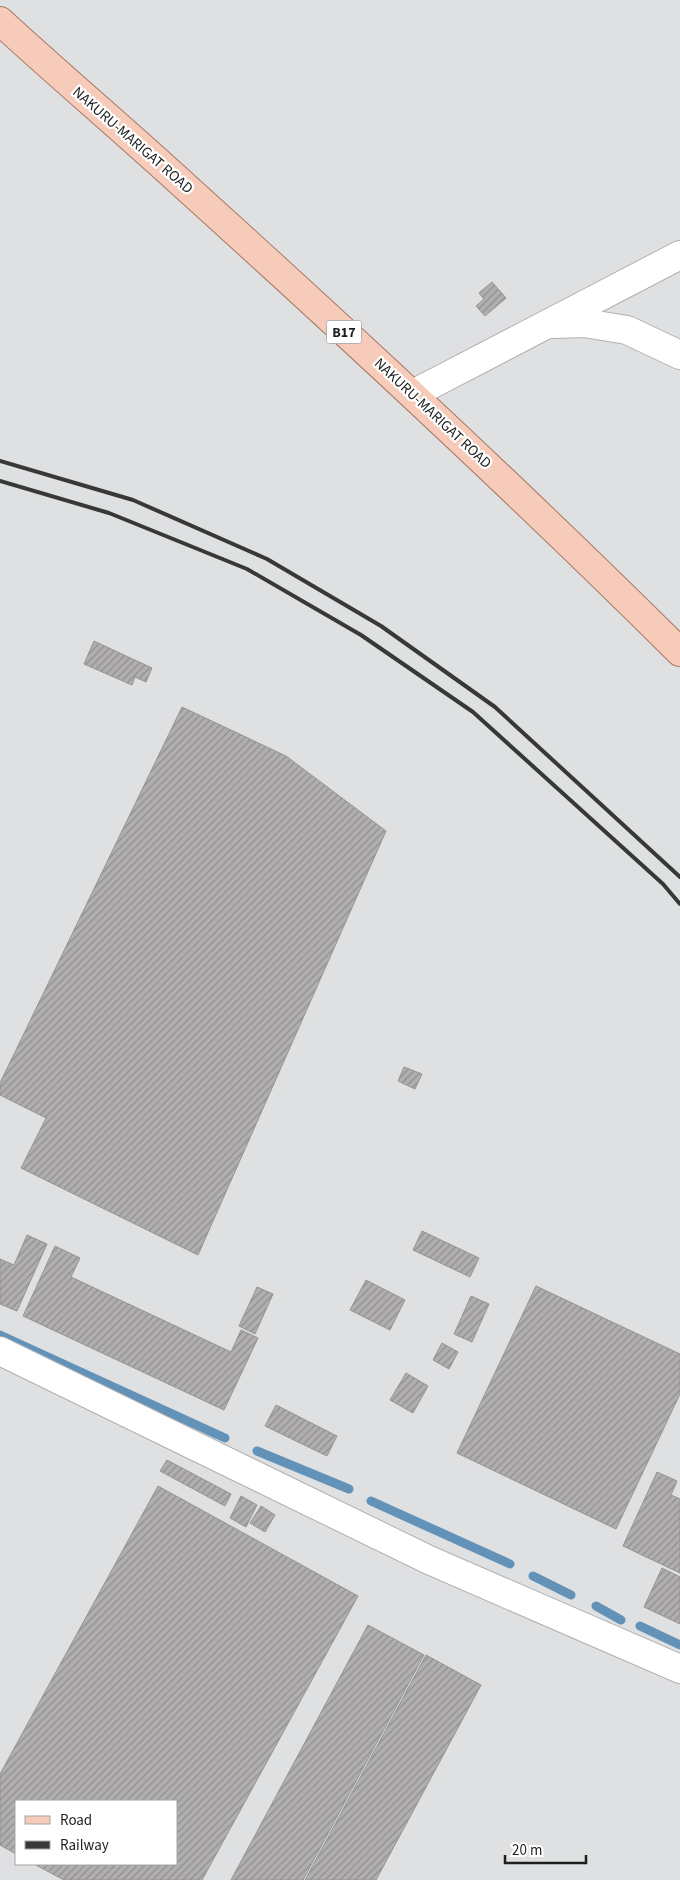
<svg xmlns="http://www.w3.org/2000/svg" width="680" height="1880" font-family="'Source Sans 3',sans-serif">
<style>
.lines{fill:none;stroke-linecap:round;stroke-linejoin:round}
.stream{stroke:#6392b9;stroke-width:9}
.building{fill:url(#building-hatch);stroke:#969493}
.minor-casing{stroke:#b0b1b3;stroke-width:30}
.major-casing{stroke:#a77864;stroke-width:30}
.minor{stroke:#fff;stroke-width:28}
.major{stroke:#f7cbb9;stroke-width:28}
.rail{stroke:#373838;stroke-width:4}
.labels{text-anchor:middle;stroke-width:4.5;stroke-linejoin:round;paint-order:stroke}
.shield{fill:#fff;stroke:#616262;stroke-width:1}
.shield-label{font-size:14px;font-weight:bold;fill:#1d1e1e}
.street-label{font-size:15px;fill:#1d1e1e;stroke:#fff}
</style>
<defs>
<pattern id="building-hatch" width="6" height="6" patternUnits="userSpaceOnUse" patternTransform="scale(1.25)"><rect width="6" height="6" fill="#b1aeae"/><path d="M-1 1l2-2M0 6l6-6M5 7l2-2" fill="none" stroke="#8f8d8d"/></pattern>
</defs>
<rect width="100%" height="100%" fill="#dfe0e2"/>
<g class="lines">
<path class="stream" d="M 0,1335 L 225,1438
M 257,1451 L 349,1489
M 371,1501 L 510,1564
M 533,1576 L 571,1595
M 596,1606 L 621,1620
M 640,1626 L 680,1645"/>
</g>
<path class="building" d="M 492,282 L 506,298 L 485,316 L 476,306 L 484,299 L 479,293 Z
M 94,641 L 152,668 L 146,682 L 135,677 L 132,685 L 84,664 Z
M 182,707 L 286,756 L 386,831 L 198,1255 L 21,1168 L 46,1118 L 0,1095 L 0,1083 Z
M 404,1067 L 422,1074 L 415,1089 L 398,1081 Z
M 422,1231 L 479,1258 L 470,1277 L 413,1250 Z
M 27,1235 L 47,1244 L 17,1311 L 0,1304 L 0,1259 L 14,1265 Z
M 55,1246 L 80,1258 L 71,1277 L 231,1352 L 241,1330 L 258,1338 L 224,1410 L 23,1316 Z
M 366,1280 L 405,1300 L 390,1330 L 350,1310 Z
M 536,1286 L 680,1354 L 680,1394 L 616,1529 L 457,1453 Z
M 257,1287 L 273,1294 L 255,1334 L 239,1326 Z
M 471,1296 L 489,1304 L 472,1342 L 454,1334 Z
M 442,1343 L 458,1352 L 449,1369 L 433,1360 Z
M 406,1373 L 428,1386 L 413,1413 L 390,1400 Z
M 276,1405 L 337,1436 L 327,1456 L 265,1426 Z
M 167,1460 L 231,1494 L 225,1506 L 160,1471 Z
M 657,1472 L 677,1481 L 671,1495 L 680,1499 L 680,1573 L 623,1546 Z
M 158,1486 L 358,1596 L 202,1880 L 64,1880 L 34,1864 L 176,1864 L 176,1801 L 16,1801 L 16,1854 L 0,1845 L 0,1774 Z
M 241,1496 L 257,1505 L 246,1527 L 230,1518 Z
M 261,1506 L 275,1515 L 265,1532 L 250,1523 Z
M 662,1568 L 680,1577 L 680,1624 L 644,1607 Z
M 368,1625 L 424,1655 L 303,1880 L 231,1880 Z
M 426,1655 L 481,1685 L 376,1880 L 305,1880 Z"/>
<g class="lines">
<g class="minor-casing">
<path id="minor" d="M 553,324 L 584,323 L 627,330 L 680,355
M 413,394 L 680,255
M 0,1351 L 429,1560 L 680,1669"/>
</g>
<g class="major-casing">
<path id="major" d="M 0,21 C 62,78 126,132 188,189 C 355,340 520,493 680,652"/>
</g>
<use href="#minor" class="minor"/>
<use href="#major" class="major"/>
<path class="rail" d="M 0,461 L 133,500 L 267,559 L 381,626 L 495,707 L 680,877
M 0,481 L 109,513 L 247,569 L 361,635 L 473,712 L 663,884 L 680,904"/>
</g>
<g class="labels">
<rect class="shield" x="326.5" y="320.5" width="35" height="23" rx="4"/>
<g class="shield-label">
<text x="344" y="337">B17</text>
</g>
<g class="street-label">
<text transform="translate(133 140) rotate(41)" y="5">NAKURU-MARIGAT ROAD</text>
<text transform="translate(433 413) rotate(43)" y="5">NAKURU-MARIGAT ROAD</text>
</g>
</g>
<rect x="15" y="1800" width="162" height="65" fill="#ffffff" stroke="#a5a5a5"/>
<rect x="25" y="1816" width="25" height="8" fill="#f7cbb9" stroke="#a5a5a5"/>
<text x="60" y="1825" font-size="15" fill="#1d1e1e">Road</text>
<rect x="25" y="1841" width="25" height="8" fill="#373838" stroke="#a5a5a5"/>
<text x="60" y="1850" font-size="15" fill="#1d1e1e">Railway</text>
<path d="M505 1855v8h81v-8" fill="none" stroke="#1d1e1e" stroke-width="2.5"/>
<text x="512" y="1855" font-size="15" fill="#1d1e1e" stroke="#ffffff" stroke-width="4" paint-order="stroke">20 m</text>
</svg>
